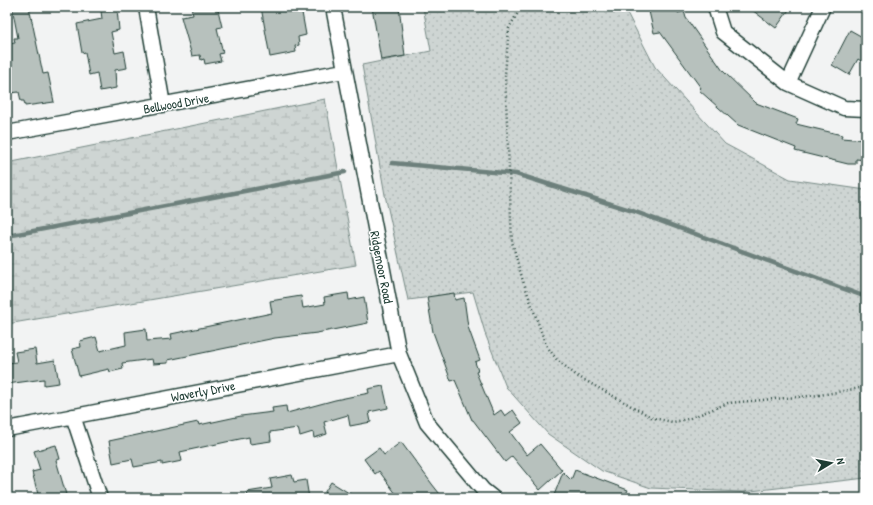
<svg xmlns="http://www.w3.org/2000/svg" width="873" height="505" font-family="'Patrick Hand',sans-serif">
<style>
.grass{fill:url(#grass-dots);stroke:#768984}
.wetland{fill:url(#wetland-marsh);stroke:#768984}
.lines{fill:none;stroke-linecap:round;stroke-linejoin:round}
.stream{stroke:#6d807b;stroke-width:4.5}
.building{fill:#b7c1bd;stroke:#1f3d34}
.minor-casing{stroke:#1f3d34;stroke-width:17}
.path{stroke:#1f3d34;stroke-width:2.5;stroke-dasharray:1 3;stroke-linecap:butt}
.minor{stroke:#fff;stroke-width:14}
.labels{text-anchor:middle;stroke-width:3;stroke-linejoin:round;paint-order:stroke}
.street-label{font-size:13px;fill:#1f3d34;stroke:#fff}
</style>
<defs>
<pattern id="grass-dots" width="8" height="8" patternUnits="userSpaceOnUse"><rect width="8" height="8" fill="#ced5d3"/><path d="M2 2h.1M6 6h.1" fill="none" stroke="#b0b8b6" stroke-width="1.8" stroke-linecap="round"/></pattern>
<pattern id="wetland-marsh" width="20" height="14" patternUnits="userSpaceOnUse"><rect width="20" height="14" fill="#ced5d3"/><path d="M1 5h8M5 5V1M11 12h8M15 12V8" fill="none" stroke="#b0b8b6"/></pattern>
</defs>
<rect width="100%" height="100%" fill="#f2f3f3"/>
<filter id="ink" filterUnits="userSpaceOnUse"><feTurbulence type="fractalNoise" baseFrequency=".025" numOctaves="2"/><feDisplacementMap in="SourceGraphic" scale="8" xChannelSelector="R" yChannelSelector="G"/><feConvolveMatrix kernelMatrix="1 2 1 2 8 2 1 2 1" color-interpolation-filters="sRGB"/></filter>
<g filter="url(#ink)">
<path class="grass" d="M 423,7 L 624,7 L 655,67 L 725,144 L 790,179 L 866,190 L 866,478 L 742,492 L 651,488 L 602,471 L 548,434 L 506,387 L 486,336 L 473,292 L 408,300 L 385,195 L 362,65 L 431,51 Z"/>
<path class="wetland" d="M 325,99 L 356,265 L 7,324 L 7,163 Z"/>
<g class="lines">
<path class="stream" d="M 392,163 L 516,174 L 633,211 L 866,297
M 7,236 L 345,172"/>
</g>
<path class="building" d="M 12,7 L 29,7 L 43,74 L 48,73 L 54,102 L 25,106 L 24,101 L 21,101 L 19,92 L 10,93 L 7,72 L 12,71 L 7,44 L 15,43 L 14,38 L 18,38 Z
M 191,7 L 214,7 L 215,10 L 218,10 L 222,27 L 217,28 L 223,53 L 219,54 L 221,61 L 205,64 L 204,59 L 201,60 L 200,55 L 192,56 L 181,17 L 193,15 Z
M 261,7 L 301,7 L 306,35 L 298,37 L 299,45 L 295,46 L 296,52 L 270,57 Z
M 372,7 L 399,7 L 405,56 L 381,60 Z
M 648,7 L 676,7 L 678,13 L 684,11 L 686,18 L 723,71 L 756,103 L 798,119 L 796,124 L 842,135 L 841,138 L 866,140 L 866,160 L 856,159 L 856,164 L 848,164 L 795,151 L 796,148 L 738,125 L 699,90 L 701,88 L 660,32 L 654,33 Z
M 748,7 L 791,7 L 776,28 Z
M 117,9 L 119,30 L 111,32 L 115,53 L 124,51 L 127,68 L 115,70 L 116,88 L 100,91 L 97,73 L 89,75 L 85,52 L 82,53 L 77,24 L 102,19 L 101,11 Z
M 850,30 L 866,39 L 866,64 L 858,59 L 849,75 L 832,65 Z
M 348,293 L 349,300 L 364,297 L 368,323 L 317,333 L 275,338 L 168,360 L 168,363 L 153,364 L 152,359 L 122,363 L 123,369 L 110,372 L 109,369 L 79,376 L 72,349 L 81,347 L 80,341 L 96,337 L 100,351 L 126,345 L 125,332 L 146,329 L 147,341 L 172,339 L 171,334 L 272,313 L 270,301 L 301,296 L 303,308 L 325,304 L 324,297 Z
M 454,293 L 455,300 L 464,298 L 468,327 L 480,360 L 475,362 L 478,371 L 476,372 L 494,415 L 501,410 L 505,416 L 513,410 L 522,423 L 510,432 L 527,455 L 540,444 L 562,470 L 540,490 L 512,456 L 505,462 L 473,420 L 472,420 L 455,380 L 451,381 L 433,332 L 427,297 Z
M 35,349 L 37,363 L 55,360 L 59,383 L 44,385 L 44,379 L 7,384 L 7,363 L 17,362 L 15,352 Z
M 383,386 L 388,408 L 369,412 L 371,422 L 350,426 L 348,415 L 324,422 L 327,434 L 314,438 L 313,432 L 300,436 L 298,428 L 270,432 L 271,441 L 250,444 L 249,437 L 180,452 L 182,461 L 162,465 L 162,462 L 134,467 L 132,459 L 113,463 L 109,441 L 198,422 L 199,425 L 241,416 L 273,412 L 272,408 L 286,406 L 287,413 L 335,400 L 369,393 L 368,389 Z
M 401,442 L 432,484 L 443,498 L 399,498 L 379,471 L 375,474 L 364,459 L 379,448 L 384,455 Z
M 56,445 L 60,459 L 56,460 L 67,498 L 39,498 L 32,472 L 40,470 L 34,451 Z
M 575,470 L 628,490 L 624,498 L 553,498 L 563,472 L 571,480 Z
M 292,475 L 294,482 L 306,480 L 309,498 L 248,498 L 247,492 L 272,488 L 270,479 Z
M 331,482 L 357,498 L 321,498 Z"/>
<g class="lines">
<g class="minor-casing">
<path id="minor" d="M 146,7 L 163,105
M 333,7 L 399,354 L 427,423 L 483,490 L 493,498
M 715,7 L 723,32 L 788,83 L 844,108 L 866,109
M 788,83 L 823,7
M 7,133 L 344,71
M 73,416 L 100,498
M 7,429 L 399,354"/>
</g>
<path class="path" d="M 521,7 L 509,28 L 505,74 L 512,242 L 522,278 L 546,345 L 557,360 L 577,376 L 653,418 L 673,422 L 688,419 L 728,403 L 820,395 L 866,387"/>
<use href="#minor" class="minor"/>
</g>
</g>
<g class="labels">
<g class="street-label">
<text transform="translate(176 103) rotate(-10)" y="5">Bellwood Drive</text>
<text transform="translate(382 267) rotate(79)" y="5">Ridgemoor Road</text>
<text transform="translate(203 391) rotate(-11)" y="5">Waverly Drive</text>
</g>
</g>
<rect width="873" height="505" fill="none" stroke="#fff" stroke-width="24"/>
<rect x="12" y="12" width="849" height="481" fill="none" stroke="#1f3d34" stroke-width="1.5" filter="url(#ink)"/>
<g transform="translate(831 463) rotate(80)" stroke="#ffffff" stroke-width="3" paint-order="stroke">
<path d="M0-3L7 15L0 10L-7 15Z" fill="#1f3d34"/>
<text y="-6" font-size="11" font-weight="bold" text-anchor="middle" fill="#1f3d34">N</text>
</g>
</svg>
